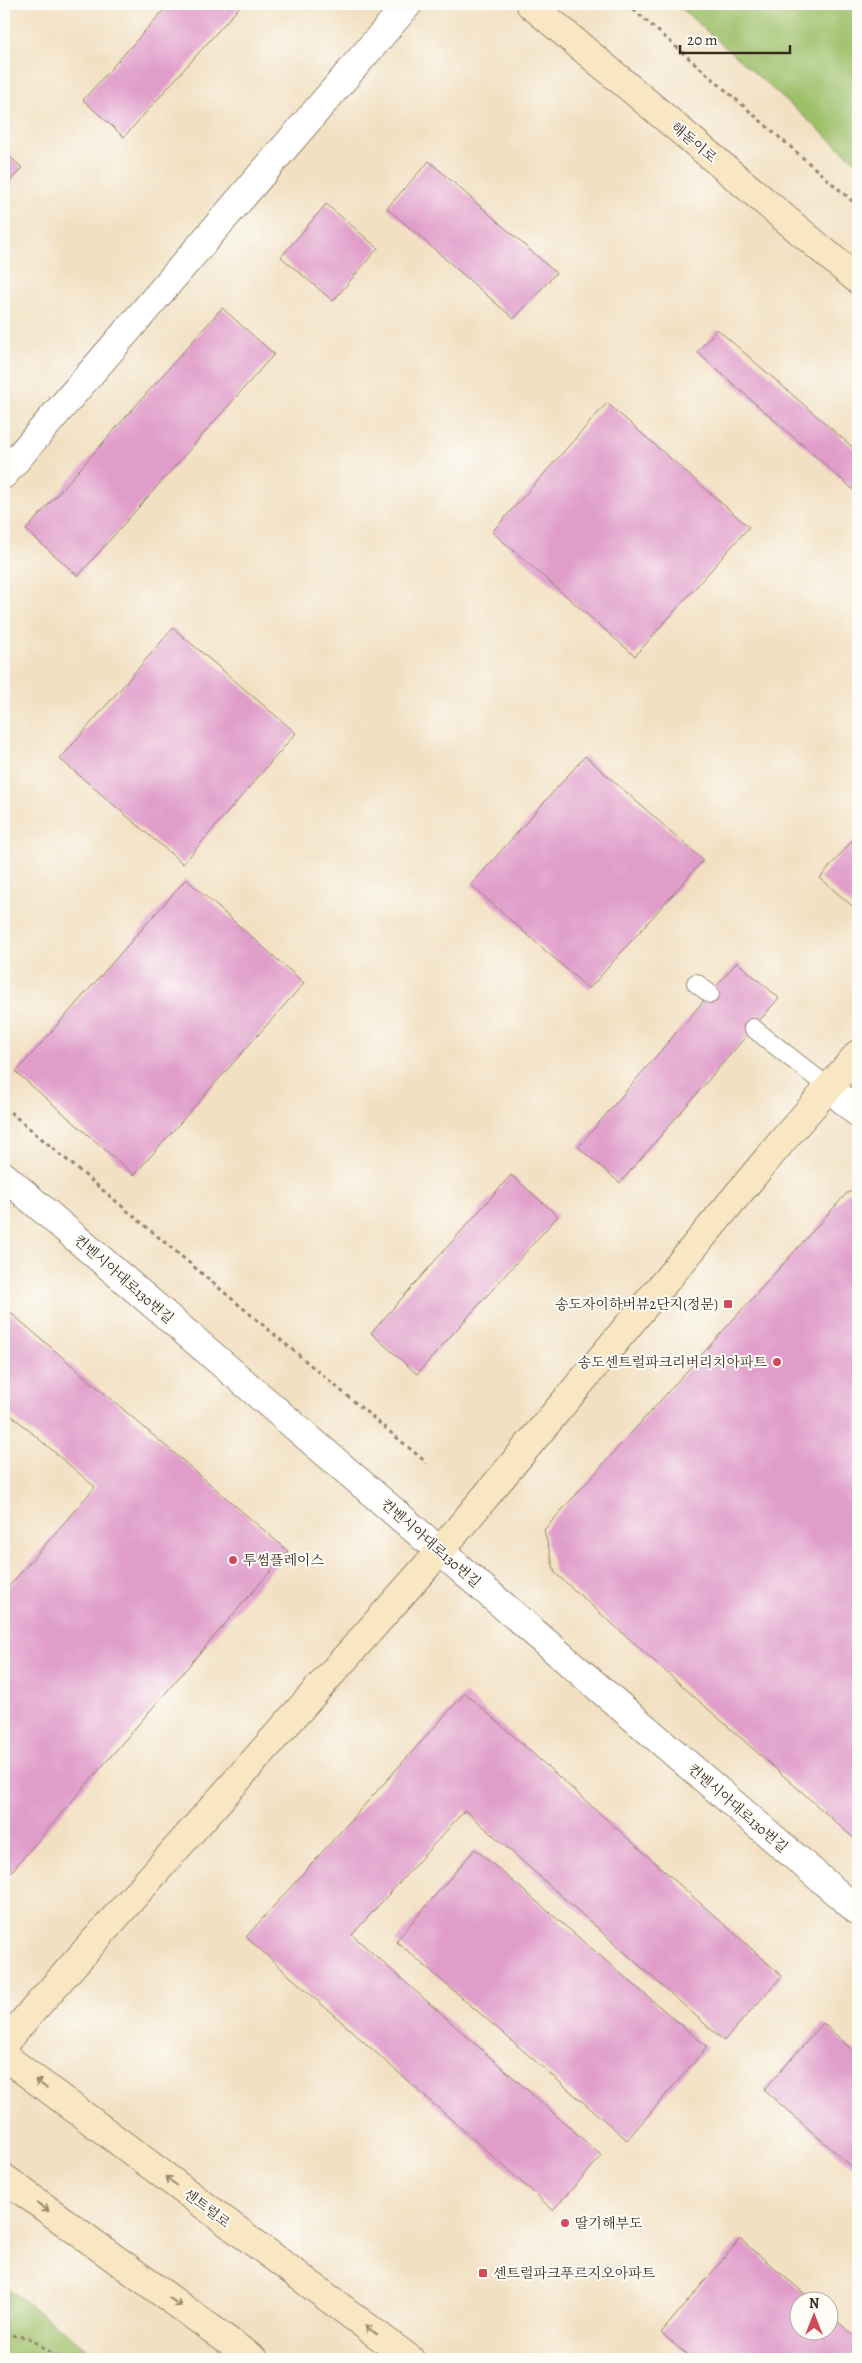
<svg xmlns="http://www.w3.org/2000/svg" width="862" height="2363" font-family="Alegreya,'Noto Serif KR',serif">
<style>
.green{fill:#9dc069;stroke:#6c7544}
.building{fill:#e09dca}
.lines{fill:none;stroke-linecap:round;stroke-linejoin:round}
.lane-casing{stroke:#968570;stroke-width:20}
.street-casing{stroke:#968570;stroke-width:30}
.secondary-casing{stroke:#968570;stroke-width:30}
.path{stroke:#968570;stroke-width:3;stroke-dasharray:4 4;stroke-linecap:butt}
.lane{stroke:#fff;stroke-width:18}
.street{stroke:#fff;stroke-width:28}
.secondary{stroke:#f9e7c3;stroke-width:28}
.oneway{stroke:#9a8870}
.poi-dot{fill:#d1495b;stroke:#fdfcf7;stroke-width:2}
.labels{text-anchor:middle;stroke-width:4;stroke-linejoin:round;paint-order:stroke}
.street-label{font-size:14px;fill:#3b2a1e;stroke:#fdfcf7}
.poi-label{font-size:14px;fill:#3b2a1e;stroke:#fdfcf7;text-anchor:start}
</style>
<rect width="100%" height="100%" fill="#fdfcf7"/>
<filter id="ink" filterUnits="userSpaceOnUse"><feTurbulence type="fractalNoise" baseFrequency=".02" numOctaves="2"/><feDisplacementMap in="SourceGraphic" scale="10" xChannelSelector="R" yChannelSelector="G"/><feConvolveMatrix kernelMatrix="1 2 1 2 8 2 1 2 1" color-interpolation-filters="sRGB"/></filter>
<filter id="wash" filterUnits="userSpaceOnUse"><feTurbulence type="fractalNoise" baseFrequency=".0096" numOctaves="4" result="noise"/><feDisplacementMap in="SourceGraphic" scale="20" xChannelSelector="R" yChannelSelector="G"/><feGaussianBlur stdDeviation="1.12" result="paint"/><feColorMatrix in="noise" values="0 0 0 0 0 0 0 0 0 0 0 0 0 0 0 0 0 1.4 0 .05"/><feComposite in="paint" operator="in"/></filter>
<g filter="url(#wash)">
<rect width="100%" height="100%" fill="#f2e0c2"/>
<path class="green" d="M 676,4 L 858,4 L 858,164 Z
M 4,2285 L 100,2359 L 4,2359 Z"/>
<g id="blocks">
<path class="building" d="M 169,4 L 242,4 L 124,137 L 83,100 Z
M 4,151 L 22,168 L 4,188 Z
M 429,161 L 556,273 L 514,319 L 387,208 Z
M 326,204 L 378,248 L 333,301 L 281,257 Z
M 222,308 L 274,354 L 78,576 L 26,530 Z
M 717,329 L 858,452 L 858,494 L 697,352 Z
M 607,403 L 749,527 L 635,656 L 492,532 Z
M 173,628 L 296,733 L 183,864 L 60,759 Z
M 585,756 L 703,860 L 589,989 L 471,885 Z
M 858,834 L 858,911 L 820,878 Z
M 186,879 L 304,983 L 134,1175 L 16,1072 Z
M 737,962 L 779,998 L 620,1183 L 578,1147 Z
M 511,1175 L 558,1216 L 417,1374 L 371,1333 Z
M 858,1190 L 858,1842 L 555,1573 L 544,1530 L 847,1193 Z
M 4,1307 L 288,1551 L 4,1880 L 4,1592 L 95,1487 L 4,1409 Z
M 465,1693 L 782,1976 L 724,2041 L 465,1810 L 352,1935 L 602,2156 L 553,2210 L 246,1937 Z
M 475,1849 L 707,2047 L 627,2140 L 396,1941 Z
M 823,2023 L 858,2055 L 858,2172 L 764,2090 Z
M 740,2239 L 812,2300 L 800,2300 L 800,2330 L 830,2330 L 830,2315 L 858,2339 L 858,2359 L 692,2359 L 661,2333 Z"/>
</g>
</g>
<g filter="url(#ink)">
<use href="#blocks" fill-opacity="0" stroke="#968570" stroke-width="1"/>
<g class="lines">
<g class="lane-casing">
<path id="lane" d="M 696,983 L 710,994
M 753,1028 L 828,1087"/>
</g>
<g class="street-casing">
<path id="street" d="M 4,474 L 408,4
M 828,1087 L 858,1113
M 4,1176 L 858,1911"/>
</g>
<g class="secondary-casing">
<path id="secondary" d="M 530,4 L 858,280
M 4,2043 L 440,1551 L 784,1139 L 858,1054
M 4,2056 L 410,2359
M 4,2178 L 253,2359"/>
</g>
<path class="path" d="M 627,4 L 858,206
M 4,1107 L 427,1463
M 4,2334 L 29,2338 L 61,2359"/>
<use href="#lane" class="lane"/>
<use href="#street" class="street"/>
<use href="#secondary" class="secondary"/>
</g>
<defs><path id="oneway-shaft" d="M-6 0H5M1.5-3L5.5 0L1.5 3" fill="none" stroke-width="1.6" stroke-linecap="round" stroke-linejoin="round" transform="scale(1.25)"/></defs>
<g class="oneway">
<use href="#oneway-shaft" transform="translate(41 2084) rotate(-143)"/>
<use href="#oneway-shaft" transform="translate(171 2181) rotate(-143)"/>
<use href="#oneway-shaft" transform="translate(43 2207) rotate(36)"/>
<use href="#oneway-shaft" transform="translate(175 2302) rotate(36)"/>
<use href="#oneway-shaft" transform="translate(371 2330) rotate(-143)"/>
</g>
</g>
<g class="poi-dot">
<rect x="723" y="1299" width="10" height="10" rx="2.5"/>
<circle cx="777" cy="1362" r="5"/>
<circle cx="233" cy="1560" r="5"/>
<circle cx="565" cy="2223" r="5"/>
<rect x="478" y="2268" width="10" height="10" rx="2.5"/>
</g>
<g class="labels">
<g class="street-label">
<text transform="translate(694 142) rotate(40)" y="5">해돋이로</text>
<text transform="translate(124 1279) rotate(41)" y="5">컨벤시아대로130번길</text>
<text transform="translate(431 1543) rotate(41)" y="5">컨벤시아대로130번길</text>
<text transform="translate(738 1808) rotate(41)" y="5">컨벤시아대로130번길</text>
<text transform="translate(207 2208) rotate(37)" y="5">센트럴로</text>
</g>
<g class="poi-label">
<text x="718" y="1309" text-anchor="end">송도자이하버뷰2단지(정문)</text>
<text x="767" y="1367" text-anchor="end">송도센트럴파크리버리치아파트</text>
<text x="243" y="1565">투썸플레이스</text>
<text x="575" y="2228">딸기해부도</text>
<text x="493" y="2278">센트럴파크푸르지오아파트</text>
</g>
</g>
<rect width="862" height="2363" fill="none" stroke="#fdfcf7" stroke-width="20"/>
<g transform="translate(814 2316)"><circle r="24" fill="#fdfcf7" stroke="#afa8a0"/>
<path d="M0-4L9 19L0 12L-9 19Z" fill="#d1495b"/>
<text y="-8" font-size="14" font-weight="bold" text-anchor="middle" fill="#3b2a1e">N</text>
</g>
<path d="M680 45v8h110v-8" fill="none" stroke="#3b2a1e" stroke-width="2.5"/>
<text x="687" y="45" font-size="15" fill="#3b2a1e" stroke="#fdfcf7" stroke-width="4" paint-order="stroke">20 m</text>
</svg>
